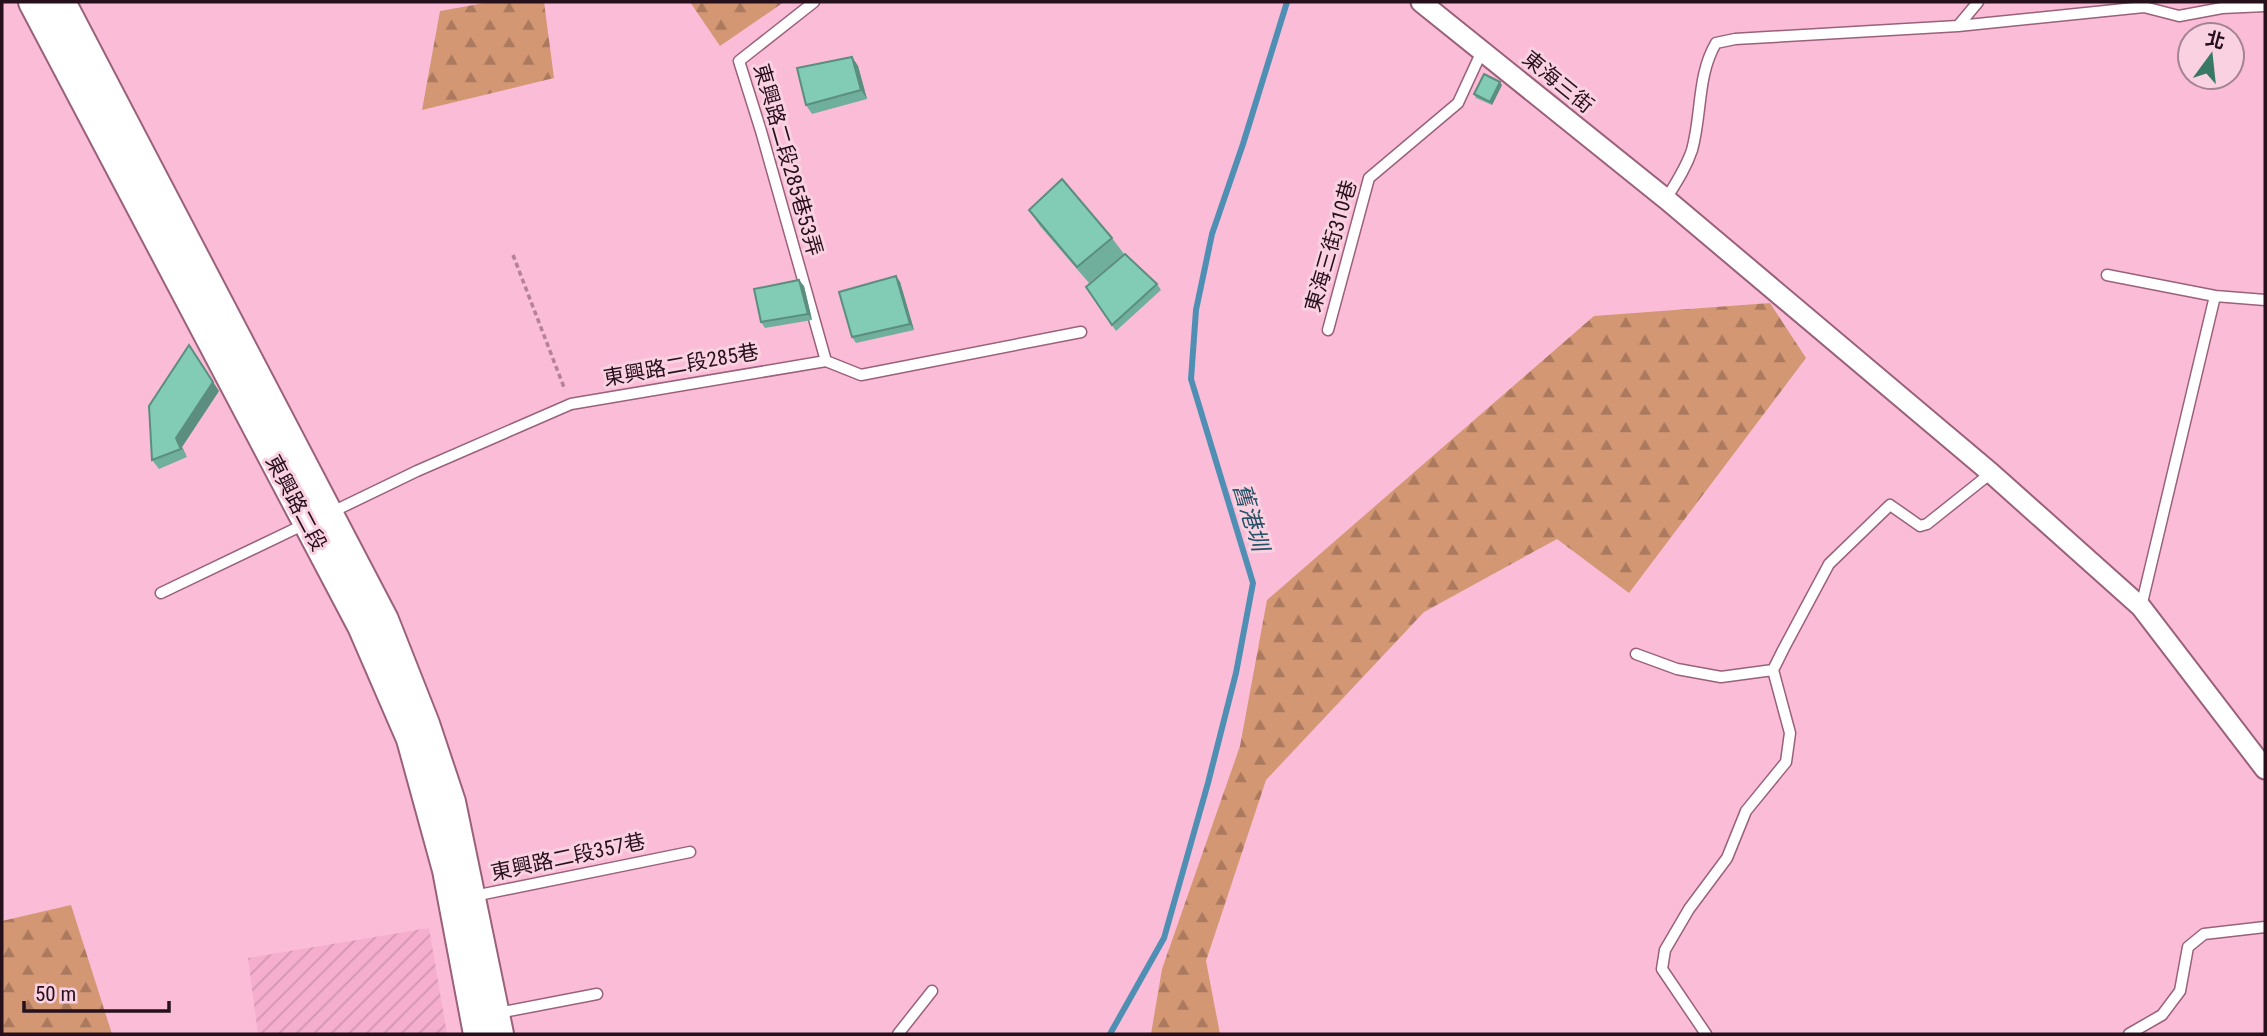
<svg xmlns="http://www.w3.org/2000/svg" width="2267" height="1036" font-family="'Roboto Condensed','Noto Sans TC',sans-serif">
<style>
.industrial{fill:url(#industrial-furrows)}
.forest{fill:url(#forest-firs)}
.lines{fill:none;stroke-linecap:round;stroke-linejoin:round}
.stream{stroke:#4f8fb4;stroke-width:6}
.lane-casing{stroke:#9a617b;stroke-width:13}
.street-casing{stroke:#9a617b;stroke-width:23}
.secondary-casing{stroke:#9a617b;stroke-width:32}
.path{stroke:#b48298;stroke-width:3.5;stroke-dasharray:5 3.5;stroke-linecap:butt}
.lane{stroke:#fff;stroke-width:10}
.street{stroke:#fff;stroke-width:19}
.secondary{stroke:#fff;stroke-width:28}
.wall{fill:#70af9b}
.shaded-wall{fill:#5b8e7e}
.building{fill:#82cbb4;stroke:#5b8e7e;stroke-width:2}
.labels{text-anchor:middle;stroke-width:6;stroke-linejoin:round;paint-order:stroke}
.street-label{font-size:21px;fill:#26101b;stroke:#f9d1e1}
.water-label{font-size:23px;font-style:italic;fill:#275166;stroke:#f9d1e1}
</style>
<defs>
<pattern id="industrial-furrows" width="10" height="10" patternUnits="userSpaceOnUse" patternTransform="scale(1.75)"><rect width="10" height="10" fill="#f5aecd"/><path d="M-1 1l2-2M0 10L10 0M9 11l2-2" fill="none" stroke="#d295af"/></pattern>
<pattern id="forest-firs" width="22" height="20" patternUnits="userSpaceOnUse" patternTransform="scale(1.75)"><rect width="22" height="20" fill="#d39774"/><path d="M5 1l3.5 6h-7zM16 11l3.5 6h-7z" fill="#ab7a5e"/></pattern>
</defs>
<rect width="100%" height="100%" fill="#fbbcd7"/>
<path class="industrial" d="M 429,928 L 447,1034 L 258,1034 L 248,958 Z"/>
<path class="forest" d="M 490,2 L 544,2 L 554,78 L 422,110 L 440,11 Z
M 690,2 L 784,2 L 720,46 Z
M 1770,303 L 1806,358 L 1629,593 L 1557,539 L 1424,612 L 1266,780 L 1206,961 L 1220,1034 L 1151,1034 L 1162,969 L 1240,746 L 1267,600 L 1594,316 Z
M 71,905 L 112,1034 L 2,1034 L 2,921 Z"/>
<g class="lines">
<path class="stream" d="M 1110,1034 L 1164,938 L 1208,783 L 1236,673 L 1253,583 L 1191,379 L 1196,310 L 1212,234 L 1243,144 L 1287,2"/>
<g class="lane-casing">
<path id="lane" d="M 814,2 L 739,61 L 761,131 L 826,361
M 1958,26 L 2144,7 L 2179,16 L 2222,8 L 2265,6
M 1666,199 C 1676,183 1686,168 1692,150 C 1702,114 1697,75 1716,43 L 1735,39 L 1958,26 L 1978,2
M 2107,275 L 2215,296 L 2265,300
M 1328,330 L 1369,178 L 1458,103 L 1482,51
M 332,512 L 417,471 L 571,404 L 826,361 L 861,375 L 1081,332
M 161,593 L 305,524
M 2141,607 L 2215,296
M 1636,654 L 1677,669 L 1721,677 L 1773,670
M 474,896 L 690,852
M 498,1013 L 597,994
M 898,1034 L 932,991
M 1706,1034 L 1662,969 L 1665,950 L 1689,909 L 1727,858 L 1746,811 L 1786,762 L 1790,733 L 1773,670 L 1784,648 L 1829,564 L 1890,505 L 1920,526 L 1927,524 L 1991,473
M 2129,1034 L 2162,1015 L 2180,991 L 2188,947 L 2204,934 L 2265,927"/>
</g>
<g class="street-casing">
<path id="street" d="M 1421,2 L 1666,199 L 1991,473 L 2141,607 L 2265,769"/>
</g>
<g class="secondary-casing">
<path id="secondary" d="M 33,2 L 362,626 L 411,739 L 447,870 L 478,1034
M 61,2 L 384,620 L 425,724 L 451,802 L 499,1034"/>
</g>
<path class="path" d="M 513,255 L 565,390"/>
<use href="#lane" class="lane"/>
<use href="#street" class="street"/>
<use href="#secondary" class="secondary"/>
</g>
<path class="wall" d="M 852,57 L 858,66 L 867,99 L 812,114 L 806,105 Z
M 1502,85 L 1492,105 L 1476,98 L 1474,94 Z
M 1029,210 L 1112,238 L 1124,254 L 1089,283 L 1040,226 Z
M 896,276 L 900,282 L 914,330 L 856,343 L 852,337 Z
M 1157,284 L 1161,290 L 1116,331 L 1086,287 Z
M 804,286 L 812,320 L 765,328 L 761,322 Z
M 219,391 L 182,447 L 187,457 L 159,469 L 152,460 Z"/>
<path class="shaded-wall" d="M 852,57 L 858,66 L 867,99 L 861,90 Z
M 1500,82 L 1502,85 L 1492,105 L 1490,102 Z
M 896,276 L 900,282 L 914,330 L 910,324 Z
M 799,280 L 804,286 L 812,320 L 808,314 Z
M 189,345 L 219,391 L 182,447 L 187,457 L 176,438 Z"/>
<path class="building" d="M 852,57 L 861,90 L 806,105 L 797,68 Z
M 1484,74 L 1500,82 L 1490,102 L 1474,94 Z
M 1062,179 L 1112,238 L 1077,267 L 1029,210 Z
M 1125,254 L 1157,284 L 1112,325 L 1086,287 Z
M 896,276 L 910,324 L 852,337 L 839,292 Z
M 799,280 L 808,314 L 761,322 L 754,289 Z
M 189,345 L 213,382 L 176,438 L 181,449 L 152,460 L 149,406 Z"/>
<g class="labels">
<g class="street-label">
<text transform="translate(1558 82) rotate(39)" y="7">東海三街</text>
<text transform="translate(788 160) rotate(74)" y="7">東興路二段285巷53弄</text>
<text transform="translate(1331 246) rotate(-74)" y="7">東海三街310巷</text>
<text transform="translate(681 365) rotate(-10)" y="7">東興路二段285巷</text>
<text transform="translate(296 503) rotate(62)" y="7">東興路二段</text>
<text transform="translate(568 857) rotate(-12)" y="7">東興路二段357巷</text>
</g>
<g class="water-label">
<text transform="translate(1251 517) rotate(73)" y="8">舊港圳</text>
</g>
</g>
<rect width="2267" height="1036" fill="none" stroke="#26101b" stroke-width="7"/>
<g transform="translate(2211 56) rotate(15)"><circle r="33" fill="#f9d1e1" stroke="#a58492" stroke-width="2"/>
<path d="M0-5L12 26L0 18L-12 26Z" fill="#397865"/>
<text y="-10" font-size="19" font-weight="bold" text-anchor="middle" fill="#26101b">北</text>
</g>
<path d="M24 1001v10h145v-10" fill="none" stroke="#26101b" stroke-width="3.5"/>
<text x="35" y="1001" font-size="21" fill="#26101b" stroke="#f9d1e1" stroke-width="5" paint-order="stroke">50 m</text>
</svg>
